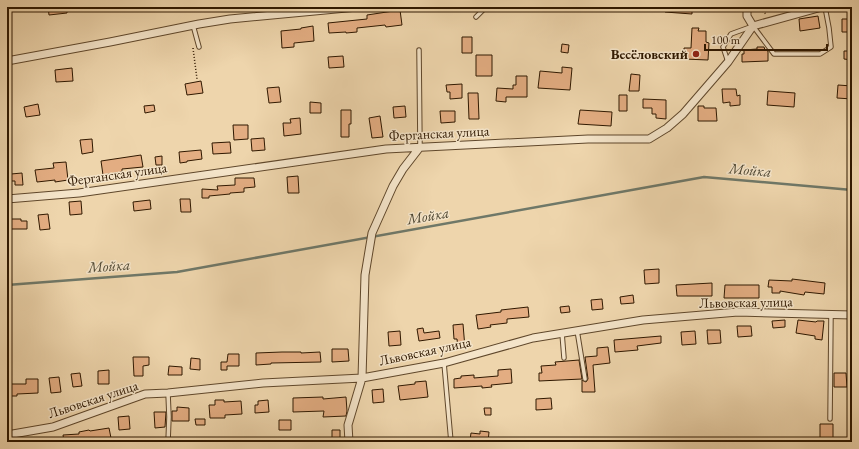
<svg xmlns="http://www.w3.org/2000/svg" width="859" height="449" font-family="'EB Garamond',serif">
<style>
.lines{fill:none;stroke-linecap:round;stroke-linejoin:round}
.stream{stroke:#6f7868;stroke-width:2.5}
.building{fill:#e3ad82;stroke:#2f1800}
.service-casing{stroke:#5f472b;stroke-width:5.5}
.minor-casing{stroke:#5f472b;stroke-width:9}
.path{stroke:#2f1800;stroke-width:1.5;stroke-dasharray:1 2;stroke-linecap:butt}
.service{stroke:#f4e4c9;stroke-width:3.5}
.minor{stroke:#f4e4c9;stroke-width:7}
.poi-dot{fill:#8f2418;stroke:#f4e4c9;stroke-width:1.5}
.labels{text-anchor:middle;stroke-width:3;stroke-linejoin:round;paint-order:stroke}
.poi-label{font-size:14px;font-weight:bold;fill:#2f1800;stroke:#f4e4c9;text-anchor:end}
.street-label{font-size:14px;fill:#2f1800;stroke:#f4e4c9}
.water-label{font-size:15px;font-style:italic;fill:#4f4834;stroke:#f4e4c9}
</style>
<rect width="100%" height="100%" fill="#eed5ac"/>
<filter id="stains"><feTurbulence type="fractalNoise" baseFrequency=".005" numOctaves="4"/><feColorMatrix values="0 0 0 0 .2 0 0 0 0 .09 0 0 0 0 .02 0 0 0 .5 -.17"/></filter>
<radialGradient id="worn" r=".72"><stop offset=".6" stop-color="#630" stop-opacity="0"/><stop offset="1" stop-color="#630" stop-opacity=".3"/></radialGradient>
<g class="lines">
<path class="stream" d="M 7,285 L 177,272 L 704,177 L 852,190"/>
</g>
<path class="building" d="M 48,7 L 67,7 L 67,13 L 49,15 Z
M 665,7 L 692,7 L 692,14 L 665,12 Z
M 400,10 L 402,25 L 386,27 L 385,25 L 357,28 L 357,32 L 346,33 L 346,32 L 329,33 L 328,23 L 367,19 L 367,15 Z
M 818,16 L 820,28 L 800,31 L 799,19 Z
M 842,19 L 852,19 L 852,32 L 842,32 Z
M 313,26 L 314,41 L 294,43 L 294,47 L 282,48 L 281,31 L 301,29 L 301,28 Z
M 692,28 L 699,28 L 698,31 L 706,31 L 706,42 L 709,43 L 708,60 L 684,59 L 684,48 L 691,48 Z
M 462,37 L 472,37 L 472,53 L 462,53 Z
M 562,44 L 569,45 L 568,53 L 561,52 Z
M 757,47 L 764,47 L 765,50 L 768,51 L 768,61 L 742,62 L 742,54 L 744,54 L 744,50 L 757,49 Z
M 844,51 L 852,51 L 852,60 L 844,59 Z
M 476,55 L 492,55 L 492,76 L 476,76 Z
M 343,56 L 344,67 L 329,68 L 328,57 Z
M 562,67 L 572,68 L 570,90 L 538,88 L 540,71 L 562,73 Z
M 72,68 L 73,81 L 56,82 L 55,70 Z
M 631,74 L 640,75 L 639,91 L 629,91 Z
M 516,76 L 527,76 L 527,97 L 506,97 L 506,102 L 496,101 L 497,88 L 513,89 L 513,85 L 516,85 Z
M 201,81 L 203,93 L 187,95 L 185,84 Z
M 462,84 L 462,98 L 450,99 L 450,92 L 447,92 L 446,85 Z
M 838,85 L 852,86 L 852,99 L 837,98 Z
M 279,87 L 281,102 L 269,103 L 267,88 Z
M 722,89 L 736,89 L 737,96 L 740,95 L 740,105 L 730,106 L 730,102 L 723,103 Z
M 768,91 L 795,93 L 794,107 L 767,105 Z
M 468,93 L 478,93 L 479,119 L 469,119 Z
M 619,95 L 627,95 L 627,111 L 619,111 Z
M 643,99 L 666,100 L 666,119 L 656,118 L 656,114 L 652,114 L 652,108 L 643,108 Z
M 310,102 L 321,103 L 321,113 L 310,113 Z
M 38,104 L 40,115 L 26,117 L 24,107 Z
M 154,105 L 155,111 L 145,113 L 144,106 Z
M 405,106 L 406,117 L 394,118 L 393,107 Z
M 698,106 L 704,106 L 704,108 L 716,108 L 717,121 L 698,121 Z
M 341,110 L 351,110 L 351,124 L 349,124 L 349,137 L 341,137 Z
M 580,110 L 612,112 L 611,126 L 578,124 Z
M 440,111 L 455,111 L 455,122 L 441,123 Z
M 380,116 L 383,137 L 372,138 L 369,118 Z
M 300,118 L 301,134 L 284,136 L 283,123 L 291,123 L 290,119 Z
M 233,125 L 248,125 L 248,139 L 234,140 Z
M 264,138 L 265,150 L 252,151 L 251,139 Z
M 92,139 L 93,152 L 82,154 L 80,140 Z
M 230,142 L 231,153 L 213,154 L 212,143 Z
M 201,150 L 202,159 L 187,161 L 187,162 L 180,163 L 179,152 Z
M 141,155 L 143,167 L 122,169 L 122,172 L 103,175 L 101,161 Z
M 162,156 L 162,165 L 156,165 L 155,157 Z
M 66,162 L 68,180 L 55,182 L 55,180 L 37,182 L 35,170 L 54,168 L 53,163 Z
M 22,173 L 23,185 L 15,185 L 15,181 L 11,181 L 11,174 Z
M 298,176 L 299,193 L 288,193 L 287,177 Z
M 235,178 L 254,178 L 255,187 L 244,188 L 244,192 L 230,193 L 230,194 L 209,196 L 209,198 L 202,198 L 202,189 L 218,190 L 217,186 L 235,185 Z
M 180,199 L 190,199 L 191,212 L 181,212 Z
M 150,200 L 151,209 L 134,211 L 133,202 Z
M 81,201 L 82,214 L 70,215 L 69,202 Z
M 48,214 L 50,229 L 40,230 L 38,215 Z
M 11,219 L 21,219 L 21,221 L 27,221 L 27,229 L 11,229 Z
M 659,269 L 659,283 L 645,284 L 644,270 Z
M 792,279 L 825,283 L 824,294 L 805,292 L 804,295 L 780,291 L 780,293 L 772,293 L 772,287 L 768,287 L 769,280 L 792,281 Z
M 712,283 L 712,296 L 677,296 L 676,285 Z
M 725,285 L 759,285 L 759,298 L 724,298 Z
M 633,295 L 634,303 L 621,304 L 620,297 Z
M 602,299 L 603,309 L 592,310 L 591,300 Z
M 569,306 L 570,312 L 561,313 L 560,307 Z
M 528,307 L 529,317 L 507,319 L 507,323 L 490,325 L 491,327 L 478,329 L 476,315 L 501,312 L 501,310 Z
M 785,320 L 785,327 L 773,328 L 772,321 Z
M 798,320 L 816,322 L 817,321 L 824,321 L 822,340 L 815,339 L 815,336 L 796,333 Z
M 463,324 L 465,348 L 458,348 L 457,339 L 454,339 L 453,325 Z
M 737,326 L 751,326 L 752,336 L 738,337 Z
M 423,328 L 424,333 L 439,331 L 440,338 L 419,341 L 417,329 Z
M 707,330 L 720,330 L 721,343 L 708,344 Z
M 400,331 L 401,345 L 389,346 L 388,332 Z
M 695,331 L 696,344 L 682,345 L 681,332 Z
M 661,336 L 661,343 L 637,346 L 638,350 L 615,352 L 614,340 Z
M 608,347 L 610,363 L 593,365 L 595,392 L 582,392 L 582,380 L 586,382 L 588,379 L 585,357 L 597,356 L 597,348 Z
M 332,349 L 348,349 L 349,361 L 332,362 Z
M 282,352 L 301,352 L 301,353 L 320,352 L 321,362 L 271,363 L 271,364 L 256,365 L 256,353 Z
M 228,354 L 239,354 L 239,366 L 227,366 L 227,370 L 221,370 L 221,362 L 227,362 Z
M 133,357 L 149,357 L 149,365 L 143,366 L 143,376 L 134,376 Z
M 191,358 L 200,359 L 200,370 L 190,369 Z
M 579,360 L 582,379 L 539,381 L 539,373 L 542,373 L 541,366 L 556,365 L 555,362 Z
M 169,366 L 182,367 L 182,375 L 168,375 Z
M 511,369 L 512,383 L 491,385 L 492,387 L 482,388 L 482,386 L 454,388 L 454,379 L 461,378 L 461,376 L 474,375 L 474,378 L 498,376 L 498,370 Z
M 109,370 L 109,384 L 98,384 L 98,371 Z
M 80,373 L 82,386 L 73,387 L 71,374 Z
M 834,373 L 846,373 L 847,387 L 834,387 Z
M 59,377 L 61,392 L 51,393 L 49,378 Z
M 26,379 L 38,379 L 38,393 L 17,394 L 17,396 L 7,396 L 7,384 L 26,384 Z
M 426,381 L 428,397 L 400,400 L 398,386 L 415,384 L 415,382 Z
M 383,389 L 384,402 L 373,403 L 372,390 Z
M 323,397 L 323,399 L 346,397 L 347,411 L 346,416 L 323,417 L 324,411 L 293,412 L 293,398 Z
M 551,398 L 552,409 L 536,410 L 536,399 Z
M 215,400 L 224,400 L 224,402 L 241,401 L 242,414 L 225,415 L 225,418 L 210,418 L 209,405 L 215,405 Z
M 268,400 L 269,412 L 255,413 L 255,405 L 258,405 L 258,401 Z
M 177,407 L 189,408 L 189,421 L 172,421 L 172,411 L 177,411 Z
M 484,408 L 491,408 L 491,415 L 485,415 Z
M 154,412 L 166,412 L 165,427 L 155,428 Z
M 129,416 L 130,429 L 119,430 L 118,417 Z
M 195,419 L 205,419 L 205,425 L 196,425 Z
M 279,420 L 291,420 L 291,430 L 279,430 Z
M 820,424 L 833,424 L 833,439 L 820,439 Z
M 109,428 L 111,438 L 88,442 L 64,442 L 63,435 L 79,434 L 79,432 L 89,430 L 90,431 Z
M 332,430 L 340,430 L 340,442 L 332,442 Z
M 480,431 L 489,432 L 488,442 L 473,442 L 473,440 L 470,440 L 471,433 L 480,434 Z"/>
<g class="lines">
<g class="service-casing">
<path id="service" d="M 476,17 L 486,7
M 193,25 L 199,47
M 419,50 L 420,147
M 728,62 L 723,47 L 731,34 L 753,26 L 774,54 L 820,54 L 831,47 L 829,28 L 825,7
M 577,330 L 585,379
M 562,333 L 564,358
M 444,363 L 451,442
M 168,393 L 169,417 L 168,442
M 830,419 L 831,314"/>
</g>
<g class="minor-casing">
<path id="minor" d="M 747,7 L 747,16 L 753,26
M 7,61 L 110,42 L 199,24 L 230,19 L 357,7
M 7,199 L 79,193 L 386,149 L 588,139 L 649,139 L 667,128 L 683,114 L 728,62 L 753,26 L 822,7
M 7,435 L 53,427 L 145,394 L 168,393 L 263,383 L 362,378 L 444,363 L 533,338 L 643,320 L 738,312 L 852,315
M 349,442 L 348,425 L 362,378 L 365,275 L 372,233 L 393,186 L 403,169 L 420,147"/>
</g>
<path class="path" d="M 758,7 L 767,15
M 193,48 L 197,79"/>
<use href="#service" class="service"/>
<use href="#minor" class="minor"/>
</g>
<circle class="poi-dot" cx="696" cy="54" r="4"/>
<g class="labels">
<g class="poi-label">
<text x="688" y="59">Весёловский</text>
</g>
<g class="street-label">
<text transform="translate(439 133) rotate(-3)" y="5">Ферганская улица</text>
<text transform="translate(117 174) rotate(-8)" y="5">Ферганская улица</text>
<text transform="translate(746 302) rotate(-1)" y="5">Львовская улица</text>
<text transform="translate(425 351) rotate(-12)" y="5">Львовская улица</text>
<text transform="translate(93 399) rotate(-18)" y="5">Львовская улица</text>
</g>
<g class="water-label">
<text transform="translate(750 170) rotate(5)" y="5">Мойка</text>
<text transform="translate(428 216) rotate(-10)" y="5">Мойка</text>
<text transform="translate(109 266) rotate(-4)" y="5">Мойка</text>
</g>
</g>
<rect width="859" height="449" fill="none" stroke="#eed5ac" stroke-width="24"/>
<rect x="8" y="8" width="843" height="433" fill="none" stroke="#2f1800" stroke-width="2"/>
<rect x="12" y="12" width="835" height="425" fill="none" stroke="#2f1800"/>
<path d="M705 44v6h122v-6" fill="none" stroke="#2f1800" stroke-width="2"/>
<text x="711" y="44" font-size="12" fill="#2f1800" stroke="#f4e4c9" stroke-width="3" paint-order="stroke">100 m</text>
<rect width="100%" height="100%" filter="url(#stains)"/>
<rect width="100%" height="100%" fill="url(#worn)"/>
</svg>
